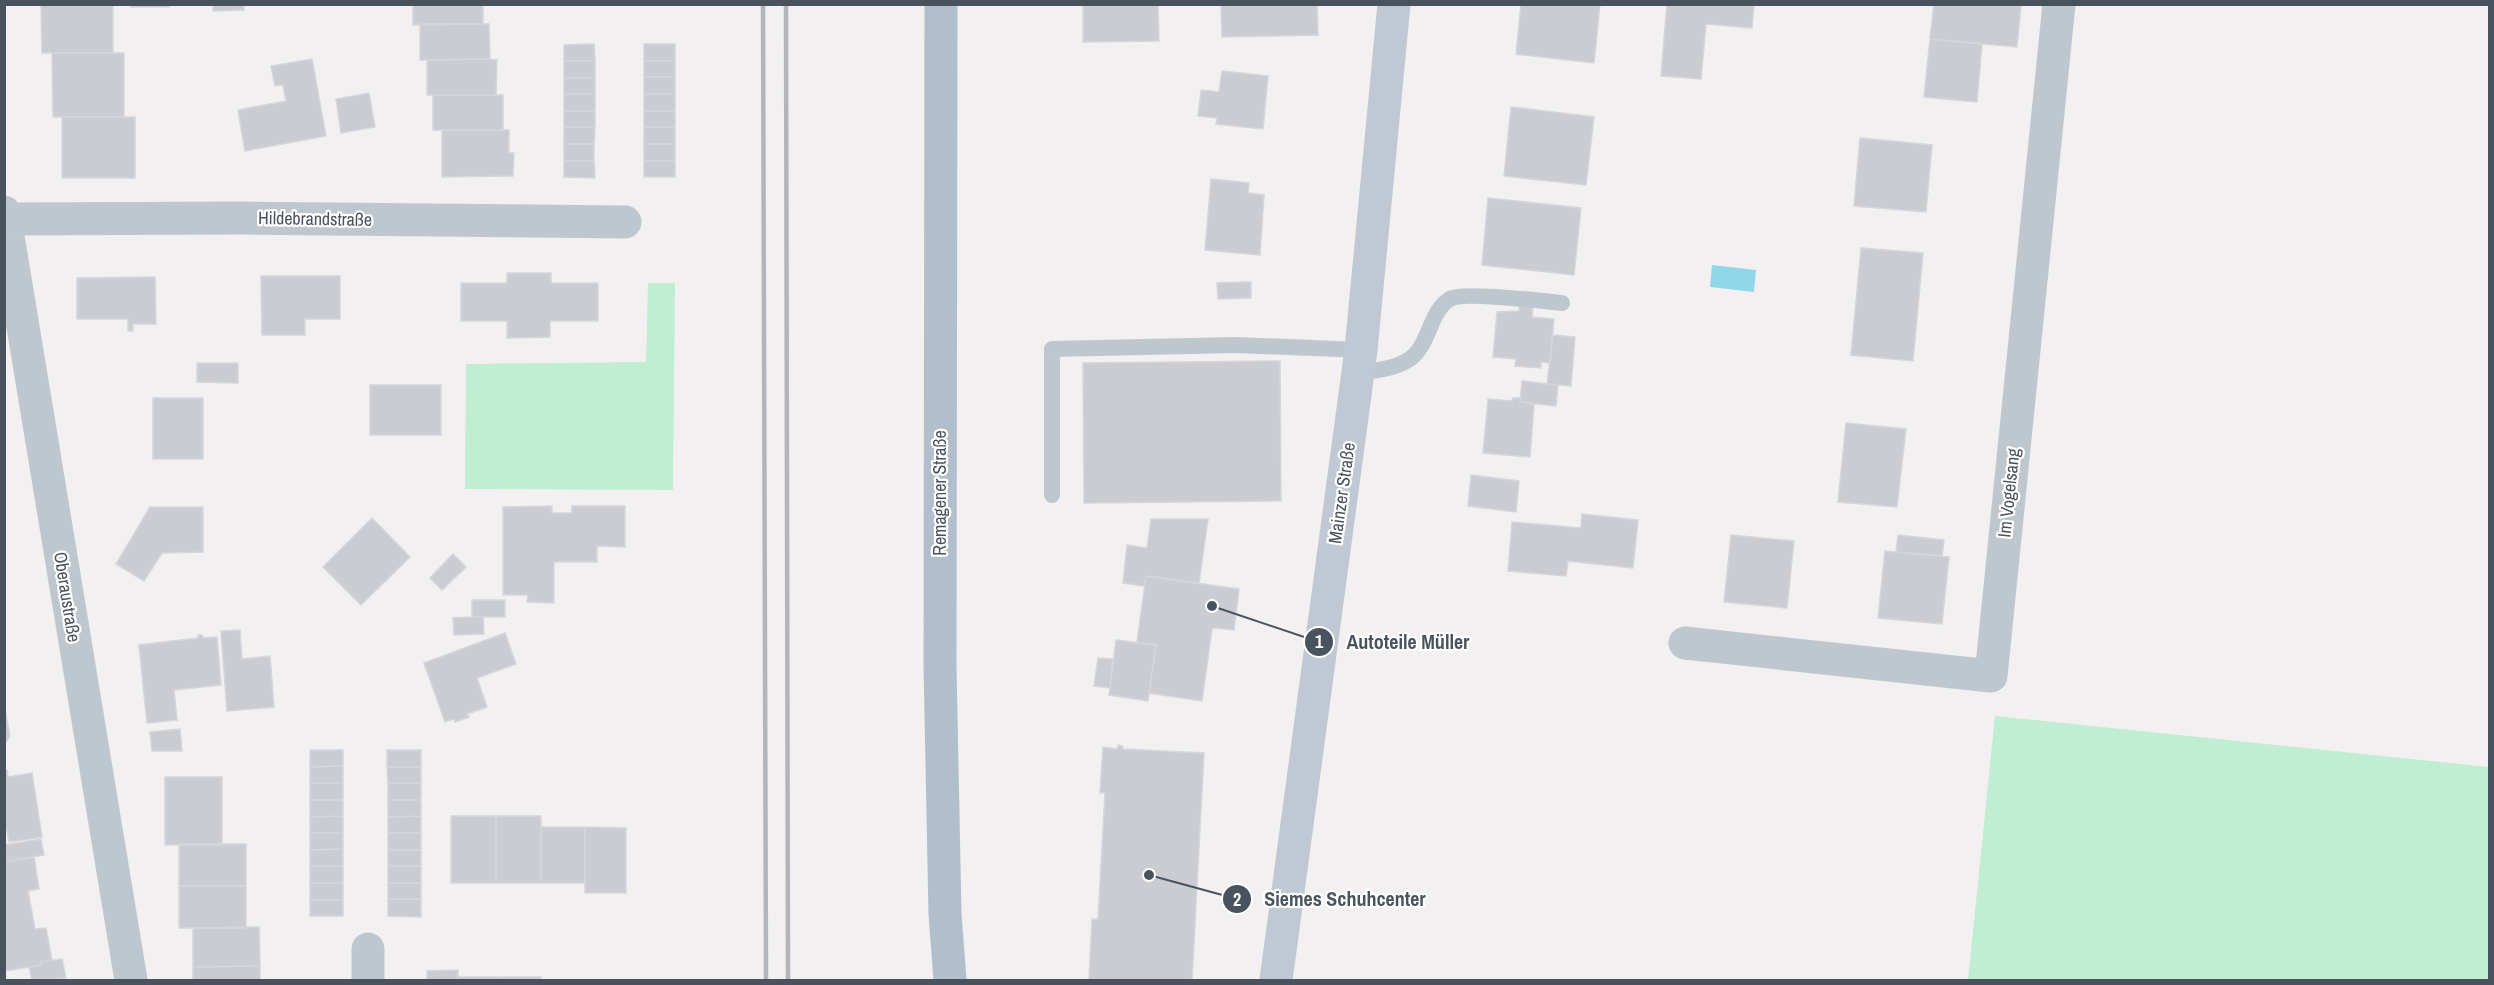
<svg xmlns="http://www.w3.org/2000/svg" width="2494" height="985" font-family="'Archivo Narrow',sans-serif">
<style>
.green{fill:#c1eed2}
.water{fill:#90d7e8}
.building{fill:#caccd2;stroke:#d4d6db;stroke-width:1.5}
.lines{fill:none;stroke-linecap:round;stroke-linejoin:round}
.service{stroke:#bfc7ce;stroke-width:16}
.minor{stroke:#bfc7ce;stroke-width:33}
.secondary{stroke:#bfc8d3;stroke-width:33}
.primary{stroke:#b1bfcd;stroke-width:33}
.rail{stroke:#b2b5ba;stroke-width:4.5}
.labels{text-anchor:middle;stroke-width:4.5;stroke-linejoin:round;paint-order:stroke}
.street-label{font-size:18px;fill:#49535d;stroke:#fff}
.leader{fill:none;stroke:#49535d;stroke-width:2}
.callout-dot{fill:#49535d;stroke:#fff;stroke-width:2}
.mark-label{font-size:18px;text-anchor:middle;font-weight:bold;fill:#fff}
.callout-label{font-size:20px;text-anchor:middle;font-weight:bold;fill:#49535d;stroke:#fff;stroke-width:4.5;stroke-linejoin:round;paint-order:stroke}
</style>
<rect width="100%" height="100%" fill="#f2f0f0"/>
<path class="green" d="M 648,283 L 675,283 L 673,490 L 465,489 L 466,364 L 646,362 Z
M 1995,716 L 2489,767 L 2489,980 L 1968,980 Z"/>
<path class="water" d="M 1712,265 L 1756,270 L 1754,292 L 1710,287 Z"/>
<path class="building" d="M 41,4 L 113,4 L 113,53 L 42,53 Z
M 131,4 L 169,4 L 169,7 L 131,7 Z
M 213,4 L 244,4 L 244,10 L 213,11 Z
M 413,4 L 483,4 L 483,24 L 413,25 Z
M 1083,4 L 1158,4 L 1159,41 L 1083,42 Z
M 1221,4 L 1317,4 L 1318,35 L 1222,37 Z
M 1521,4 L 1600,4 L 1594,63 L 1516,54 Z
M 1667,4 L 1754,4 L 1752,28 L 1706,24 L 1701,79 L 1661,76 Z
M 1934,4 L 2021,4 L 2017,47 L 1930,39 Z
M 420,24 L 489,24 L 490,59 L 420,60 Z
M 1930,39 L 1982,44 L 1977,102 L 1924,97 Z
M 594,44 L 595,61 L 564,61 L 564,45 Z
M 644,44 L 675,44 L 675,61 L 644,61 Z
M 52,53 L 124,53 L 124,117 L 53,117 Z
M 312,59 L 326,136 L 245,151 L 238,110 L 286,101 L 283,85 L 275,86 L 271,66 Z
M 490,59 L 497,60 L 496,95 L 427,95 L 427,60 Z
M 564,61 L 595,61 L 595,78 L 564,78 Z
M 644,61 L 675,61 L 675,77 L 644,77 Z
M 1222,71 L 1268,76 L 1263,129 L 1216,124 L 1217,118 L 1198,116 L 1201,90 L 1219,92 Z
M 644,77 L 675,77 L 675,94 L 644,94 Z
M 564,78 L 595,78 L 595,94 L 564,94 Z
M 369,93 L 375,127 L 341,133 L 336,99 Z
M 564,94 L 595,94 L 595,111 L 564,111 Z
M 644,94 L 675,94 L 675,111 L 644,111 Z
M 433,95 L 503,95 L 503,130 L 433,130 Z
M 1511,107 L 1594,117 L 1586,185 L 1504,176 Z
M 564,111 L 595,111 L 595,127 L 564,127 Z
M 644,111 L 675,111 L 675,127 L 644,127 Z
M 62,117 L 135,117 L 135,178 L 62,178 Z
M 564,127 L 595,127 L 594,144 L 564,144 Z
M 644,127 L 675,127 L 675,144 L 644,144 Z
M 442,130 L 509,130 L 509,153 L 514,153 L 513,176 L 442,177 Z
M 1860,138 L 1932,145 L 1926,212 L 1854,206 Z
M 564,144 L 594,144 L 594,161 L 564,161 Z
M 644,144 L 675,144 L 675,161 L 644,161 Z
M 564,161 L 594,161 L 595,178 L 564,177 Z
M 644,161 L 675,161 L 675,177 L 644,177 Z
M 1211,179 L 1249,183 L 1248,193 L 1264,195 L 1260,255 L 1205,250 Z
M 1488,198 L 1581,208 L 1574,275 L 1482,265 Z
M 1861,248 L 1923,253 L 1913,361 L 1851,355 Z
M 507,273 L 551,273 L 551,283 L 598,283 L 598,321 L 550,321 L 550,337 L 507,338 L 507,321 L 461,321 L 461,283 L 507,283 Z
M 261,276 L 340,276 L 340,319 L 305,319 L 305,335 L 262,335 Z
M 155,277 L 156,324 L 133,324 L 133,331 L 128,331 L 128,319 L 77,319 L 77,278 Z
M 1245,282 L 1251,282 L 1251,298 L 1218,299 L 1217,283 Z
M 1519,305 L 1533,306 L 1532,317 L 1554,319 L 1550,363 L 1541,362 L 1541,368 L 1515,366 L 1516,359 L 1493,357 L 1497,312 L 1519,311 Z
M 1553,335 L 1575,337 L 1571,386 L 1547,384 Z
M 1280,361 L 1281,501 L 1084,503 L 1083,363 Z
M 197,363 L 238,363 L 238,383 L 197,382 Z
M 1522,381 L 1558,385 L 1556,406 L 1520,402 Z
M 370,385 L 441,385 L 441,435 L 370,435 Z
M 153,398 L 203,398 L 203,459 L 153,459 Z
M 1513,398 L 1521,398 L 1520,402 L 1534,404 L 1530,457 L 1483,453 L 1488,399 L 1512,401 Z
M 1846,423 L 1906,429 L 1897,507 L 1838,502 Z
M 1471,475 L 1519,481 L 1516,512 L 1468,506 Z
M 552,506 L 552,513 L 572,513 L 572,506 L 625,506 L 625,547 L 597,546 L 597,562 L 554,562 L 554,603 L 527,602 L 528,595 L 503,595 L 503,507 Z
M 150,507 L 203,507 L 203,552 L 162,553 L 144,581 L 116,564 Z
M 1582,514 L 1638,520 L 1633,568 L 1568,561 L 1566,576 L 1508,571 L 1512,522 L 1581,528 Z
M 372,518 L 410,557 L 361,605 L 323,567 Z
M 1151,519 L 1208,519 L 1199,583 L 1146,576 L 1144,586 L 1123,583 L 1127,545 L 1147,548 Z
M 1731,535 L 1794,541 L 1787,608 L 1724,602 Z
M 1898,535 L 1944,540 L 1942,556 L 1896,552 Z
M 1885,551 L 1949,557 L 1942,624 L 1878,618 Z
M 453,554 L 466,567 L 442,590 L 430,578 Z
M 1146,576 L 1239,589 L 1234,630 L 1215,628 L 1212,629 L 1202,701 L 1149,693 L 1156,645 L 1137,642 Z
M 472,600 L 505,600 L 505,617 L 472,617 Z
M 472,617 L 483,617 L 484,634 L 454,635 L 453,618 Z
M 240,630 L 242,659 L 270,656 L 274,707 L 227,711 L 221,631 Z
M 505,633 L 516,664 L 477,678 L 487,707 L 467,714 L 469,717 L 455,722 L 454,719 L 445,722 L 424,663 Z
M 198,635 L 202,635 L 203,638 L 217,637 L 221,685 L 174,690 L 177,720 L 147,723 L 139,645 L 198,638 Z
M 1116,640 L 1156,645 L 1148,701 L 1109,695 Z
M 1098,658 L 1113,659 L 1110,688 L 1094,686 Z
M 4,704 L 10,736 L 7,741 L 4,739 Z
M 180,729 L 182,751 L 152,751 L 150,732 Z
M 1118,745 L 1123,746 L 1123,749 L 1204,753 L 1192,980 L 1089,980 L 1092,919 L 1098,919 L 1105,793 L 1100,793 L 1103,747 L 1117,749 Z
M 310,750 L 343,750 L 343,766 L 310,767 Z
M 387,750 L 421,750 L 421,767 L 387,767 Z
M 343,766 L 343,783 L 310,783 L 310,767 Z
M 387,767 L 421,767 L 421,783 L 388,783 Z
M 7,770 L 8,777 L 32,773 L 42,837 L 9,842 L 7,831 L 4,831 L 4,771 Z
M 165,777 L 222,777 L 222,845 L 165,845 Z
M 310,783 L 343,783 L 343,800 L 310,800 Z
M 388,783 L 421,783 L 421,800 L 388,800 Z
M 310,800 L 343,800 L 343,816 L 310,817 Z
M 388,800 L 421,800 L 421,816 L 388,817 Z
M 343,816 L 343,833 L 310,833 L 310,817 Z
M 421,816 L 421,833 L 388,833 L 388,817 Z
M 451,816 L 496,816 L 496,883 L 451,883 Z
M 496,816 L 541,816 L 541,883 L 496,883 Z
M 541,827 L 585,827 L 585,883 L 541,883 Z
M 585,827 L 626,828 L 626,893 L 585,893 Z
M 310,833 L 343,833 L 343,849 L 310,850 Z
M 388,833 L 421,833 L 421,850 L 388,850 Z
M 41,839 L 44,855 L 4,862 L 4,845 Z
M 179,844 L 246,844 L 246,886 L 179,886 Z
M 343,849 L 343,866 L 310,866 L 310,850 Z
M 388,850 L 421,850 L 421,866 L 388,866 Z
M 34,857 L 39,889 L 28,891 L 35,929 L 46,928 L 52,960 L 41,962 L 41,965 L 4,971 L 4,862 Z
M 310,866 L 343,866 L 343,883 L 310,883 Z
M 388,866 L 421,866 L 421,883 L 388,883 Z
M 310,883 L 343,883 L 343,900 L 310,900 Z
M 388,883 L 421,883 L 421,899 L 388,899 Z
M 179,886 L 246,886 L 246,928 L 179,928 Z
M 388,899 L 421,899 L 421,917 L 388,916 Z
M 310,900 L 343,900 L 343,916 L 310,916 Z
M 259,927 L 260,966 L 193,967 L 193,928 Z
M 62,959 L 66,978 L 32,980 L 29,967 L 41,965 L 41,962 Z
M 260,966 L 260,980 L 193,980 L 193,967 Z
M 458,970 L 458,980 L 427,980 L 427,971 Z
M 458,977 L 499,977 L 499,980 L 458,980 Z
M 499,977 L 541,977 L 541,980 L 499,980 Z"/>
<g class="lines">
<path class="service" d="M 1358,373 C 1375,370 1397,369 1411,358 C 1430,344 1430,308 1452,298 C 1465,292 1544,301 1562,303
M 1052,495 L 1052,349 L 1236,345 L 1361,350"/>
<path class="minor" d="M 4,212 L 131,980
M 6,219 L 241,218 L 625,222
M 1685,643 L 1991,676 L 2059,4
M 368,980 L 368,949"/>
<path class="secondary" d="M 1276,980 L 1361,350 L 1394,4"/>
<path class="primary" d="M 941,4 L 940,665 L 945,914 L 950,980"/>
<path class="rail" d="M 763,4 L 766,980
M 786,4 L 788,980"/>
</g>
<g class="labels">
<g class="street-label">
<text transform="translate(315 219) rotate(1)" y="6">Hildebrandstraße</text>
<text transform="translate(940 493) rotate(-90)" y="6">Remagener Straße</text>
<text transform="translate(1342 493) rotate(-82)" y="6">Mainzer Straße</text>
<text transform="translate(2009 493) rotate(-84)" y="6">Im Vogelsang</text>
<text transform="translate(67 597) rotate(81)" y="6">Oberaustraße</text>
</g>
</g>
<path class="leader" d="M1212 606L1319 642M1149 875L1237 899"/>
<g class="callout-dot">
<circle cx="1212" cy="606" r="6"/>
<circle cx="1149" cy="875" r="6"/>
<circle cx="1319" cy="642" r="15"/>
<circle cx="1237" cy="899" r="15"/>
</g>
<g class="mark-label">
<text x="1319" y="648">1</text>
<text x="1237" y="906">2</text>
</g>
<g class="callout-label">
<text x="1408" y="649">Autoteile Müller</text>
<text x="1345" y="906">Siemes Schuhcenter</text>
</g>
<rect width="2494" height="985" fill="none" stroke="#49535d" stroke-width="12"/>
</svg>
